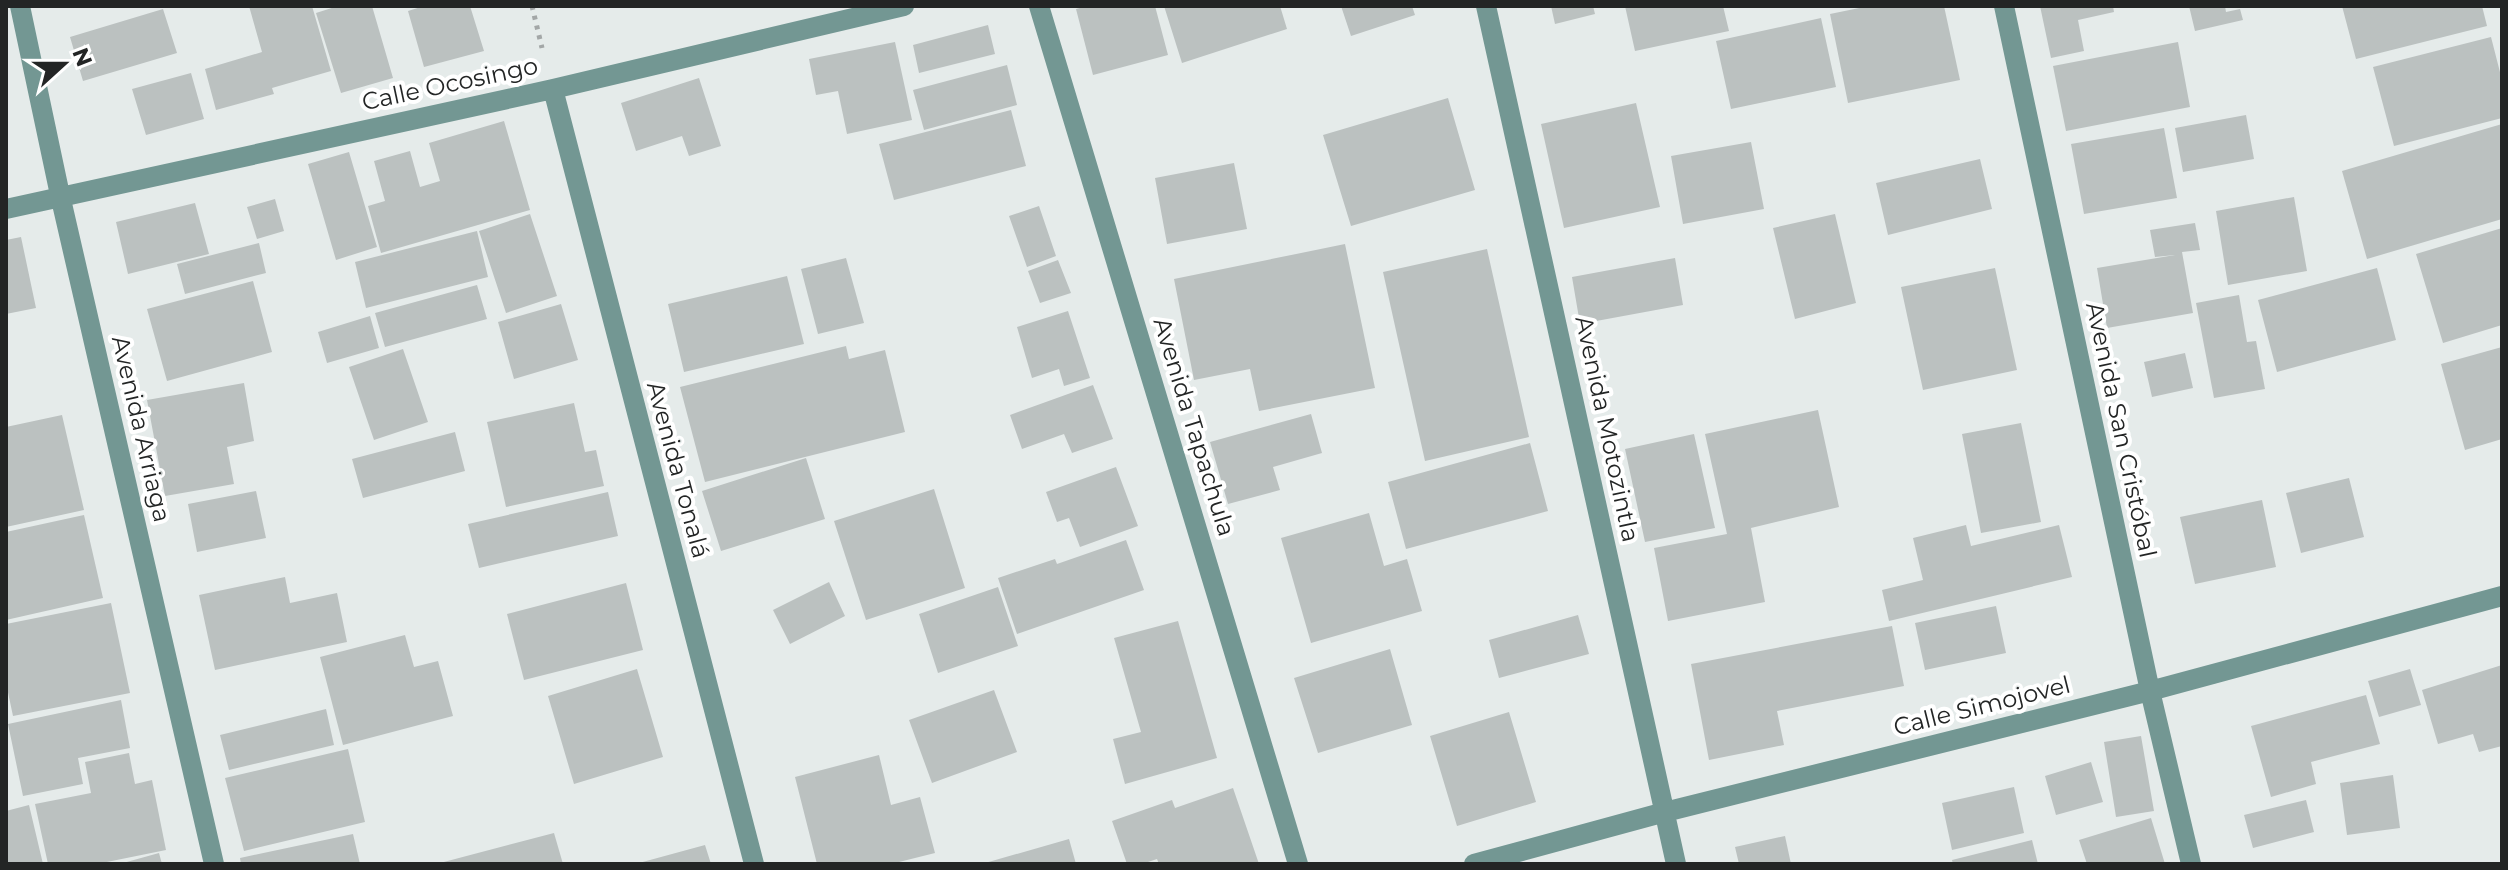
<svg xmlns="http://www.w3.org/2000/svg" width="2508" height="870" font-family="Montserrat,sans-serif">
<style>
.building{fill:#bbc1c0}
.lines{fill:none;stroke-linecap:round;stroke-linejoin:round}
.path{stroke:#a3a7a7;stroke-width:5;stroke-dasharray:4 6;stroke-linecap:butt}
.street{stroke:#739793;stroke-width:20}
.labels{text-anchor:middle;stroke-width:8;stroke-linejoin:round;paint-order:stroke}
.street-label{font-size:24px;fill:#232525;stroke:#fff}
</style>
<rect width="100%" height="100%" fill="#e5ebea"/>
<path class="building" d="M 249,6 L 312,6 L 331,71 L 272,88 L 274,94 L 216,110 L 205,69 L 262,52 Z
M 338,6 L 372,6 L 393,78 L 341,93 L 316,13 Z
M 424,6 L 470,6 L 484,51 L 424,67 L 408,11 Z
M 1087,6 L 1155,6 L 1168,55 L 1093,75 L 1076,9 Z
M 1164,6 L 1280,6 L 1287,29 L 1182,63 Z
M 1341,6 L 1412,6 L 1415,15 L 1351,36 Z
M 1551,6 L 1593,6 L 1595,14 L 1555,24 Z
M 1625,6 L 1723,6 L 1729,31 L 1635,51 Z
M 1869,6 L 1944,6 L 1960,80 L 1848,103 L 1830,14 Z
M 2040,6 L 2113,6 L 2114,12 L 2078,20 L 2084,51 L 2051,58 Z
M 2189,6 L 2225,6 L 2226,12 L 2240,9 L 2243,20 L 2195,31 Z
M 2342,6 L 2482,6 L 2487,26 L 2356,59 Z
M 163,9 L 177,53 L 83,81 L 70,37 Z
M 1821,18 L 1836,87 L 1731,109 L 1716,41 Z
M 988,25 L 995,54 L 919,73 L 913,45 Z
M 2491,37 L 2502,80 L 2502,118 L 2394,146 L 2373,67 Z
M 895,42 L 912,120 L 847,134 L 838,91 L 816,95 L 809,59 Z
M 2178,42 L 2190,107 L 2066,131 L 2053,66 Z
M 1007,65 L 1017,105 L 924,130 L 913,90 Z
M 191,73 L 204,119 L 146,135 L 132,89 Z
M 699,78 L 721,146 L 689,156 L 682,136 L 636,151 L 621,103 Z
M 1448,98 L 1475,190 L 1351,226 L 1323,135 Z
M 1636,103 L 1660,207 L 1564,228 L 1541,124 Z
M 1011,110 L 1026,166 L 894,200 L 879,144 Z
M 2246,115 L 2254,159 L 2183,172 L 2175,128 Z
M 504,121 L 530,210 L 381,253 L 368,206 L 385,201 L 374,161 L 410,151 L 420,187 L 440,181 L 429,143 Z
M 2502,124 L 2502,219 L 2367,259 L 2342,171 Z
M 2164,128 L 2177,198 L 2084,214 L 2071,144 Z
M 1751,142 L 1764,209 L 1683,224 L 1671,156 Z
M 349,152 L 377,247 L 336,260 L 308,164 Z
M 1980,159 L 1992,209 L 1888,235 L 1876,183 Z
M 1234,163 L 1247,229 L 1167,244 L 1155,178 Z
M 2294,197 L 2307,271 L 2228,285 L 2216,211 Z
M 275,199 L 284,231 L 257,239 L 247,207 Z
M 195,203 L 209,254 L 128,274 L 116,222 Z
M 1039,206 L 1056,256 L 1027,267 L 1009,216 Z
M 530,214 L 557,296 L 506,313 L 479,231 Z
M 1835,214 L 1856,303 L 1795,319 L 1773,228 Z
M 2195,223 L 2200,250 L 2182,252 L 2193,313 L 2107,328 L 2097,268 L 2175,255 L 2155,257 L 2150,230 Z
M 2502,228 L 2502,325 L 2443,343 L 2416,254 Z
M 477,231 L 488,277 L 366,308 L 355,262 Z
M 21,237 L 36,308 L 6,314 L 6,240 Z
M 259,243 L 266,273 L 185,294 L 177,264 Z
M 1345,244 L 1375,388 L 1259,411 L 1250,369 L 1194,380 L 1174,279 Z
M 1487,249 L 1529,437 L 1425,461 L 1383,272 Z
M 846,258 L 864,323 L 818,334 L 801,269 Z
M 1675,258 L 1683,305 L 1580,324 L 1572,277 Z
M 1058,260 L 1071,293 L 1040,303 L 1028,271 Z
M 1995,268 L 2017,370 L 1923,390 L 1901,287 Z
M 2377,268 L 2396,340 L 2277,372 L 2258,300 Z
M 787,276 L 804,344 L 684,372 L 668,304 Z
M 253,281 L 272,352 L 167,381 L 147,309 Z
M 477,285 L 487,319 L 385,347 L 375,313 Z
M 2239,295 L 2247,342 L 2256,341 L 2265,389 L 2214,398 L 2196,303 Z
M 561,304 L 578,360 L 514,379 L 498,322 Z
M 1068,311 L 1090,378 L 1064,386 L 1059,369 L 1032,378 L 1017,327 Z
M 370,316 L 379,348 L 327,363 L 318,332 Z
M 846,346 L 849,359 L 885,350 L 905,432 L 705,482 L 680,387 Z
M 2502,347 L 2502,439 L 2465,450 L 2441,364 Z
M 403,349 L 428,422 L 374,440 L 349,367 Z
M 2185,353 L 2193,388 L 2152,397 L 2144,362 Z
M 244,383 L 254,441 L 227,447 L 234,484 L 165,496 L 147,400 Z
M 1093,385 L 1113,439 L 1072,453 L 1064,434 L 1022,449 L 1010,415 Z
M 574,403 L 585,452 L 596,450 L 604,486 L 506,507 L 487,422 Z
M 1818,410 L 1839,507 L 1751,528 L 1765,602 L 1668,621 L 1654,548 L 1727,534 L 1705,434 Z
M 1311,414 L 1322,453 L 1273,467 L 1280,490 L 1228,504 L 1210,442 Z
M 62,415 L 84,510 L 6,527 L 6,427 Z
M 2021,423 L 2041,522 L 1981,533 L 1962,434 Z
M 455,432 L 465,471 L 363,498 L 352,459 Z
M 1694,434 L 1715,528 L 1645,542 L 1625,449 Z
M 1530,443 L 1548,511 L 1406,549 L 1388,482 Z
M 806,458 L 825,519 L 721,551 L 702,491 Z
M 1116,467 L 1138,526 L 1080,547 L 1069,518 L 1057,522 L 1046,492 Z
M 2349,478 L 2364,537 L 2301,553 L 2286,493 Z
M 934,489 L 965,588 L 866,620 L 834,521 Z
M 256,491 L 266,538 L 197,552 L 188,504 Z
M 608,492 L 618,536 L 479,568 L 468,524 Z
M 2262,500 L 2276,567 L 2195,584 L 2180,517 Z
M 1369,513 L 1384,566 L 1407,559 L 1422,611 L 1311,643 L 1281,538 Z
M 84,515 L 103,598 L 6,620 L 6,532 Z
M 1966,525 L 1971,546 L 2059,525 L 2072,577 L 1889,621 L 1882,590 L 1923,580 L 1913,538 Z
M 1126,540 L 1144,590 L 1017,634 L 998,578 L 1055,559 L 1057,564 Z
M 285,577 L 290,603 L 337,593 L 347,642 L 215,670 L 199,595 Z
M 829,582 L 845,616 L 790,644 L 773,610 Z
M 626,583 L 643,650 L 524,680 L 507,614 Z
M 998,587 L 1018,646 L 938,673 L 919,614 Z
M 111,603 L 130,693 L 13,716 L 6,683 L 6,624 Z
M 1996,606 L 2006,653 L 1925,670 L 1915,623 Z
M 1578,615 L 1589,654 L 1499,678 L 1489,640 Z
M 1178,621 L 1217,758 L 1125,784 L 1113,739 L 1141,732 L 1114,638 Z
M 1892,626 L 1904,686 L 1777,711 L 1784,745 L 1709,760 L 1691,664 Z
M 405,635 L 414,667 L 438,661 L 453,716 L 343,745 L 320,657 Z
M 1390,649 L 1412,725 L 1318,753 L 1294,678 Z
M 2502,665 L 2502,746 L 2479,752 L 2473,734 L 2438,744 L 2422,690 Z
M 637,669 L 663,757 L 574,784 L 548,696 Z
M 2410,669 L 2421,705 L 2379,717 L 2368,681 Z
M 994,690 L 1017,752 L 932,783 L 909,720 Z
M 2366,695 L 2380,744 L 2311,762 L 2316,784 L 2271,797 L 2251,726 Z
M 121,700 L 130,748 L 78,758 L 83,784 L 23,796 L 8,724 Z
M 326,709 L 334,745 L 229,770 L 220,735 Z
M 1509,712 L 1536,802 L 1457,826 L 1430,736 Z
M 2141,736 L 2154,811 L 2116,817 L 2104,742 Z
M 348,749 L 365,822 L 244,851 L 225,778 Z
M 129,753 L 135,784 L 152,780 L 166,850 L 97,864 L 48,864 L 35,804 L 91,793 L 85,762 Z
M 879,755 L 891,805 L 920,797 L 935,853 L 891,864 L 817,864 L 795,777 Z
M 2091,762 L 2103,802 L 2056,815 L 2045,776 Z
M 2393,775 L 2400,828 L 2347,835 L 2340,783 Z
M 2014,787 L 2024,833 L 1952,850 L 1942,803 Z
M 1233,788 L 1259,864 L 1159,864 L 1157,859 L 1142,864 L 1127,864 L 1112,821 L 1172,800 L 1175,808 Z
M 2306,800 L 2314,832 L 2253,848 L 2244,815 Z
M 29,805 L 43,864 L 6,864 L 6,811 Z
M 2151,818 L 2165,864 L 2087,864 L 2079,840 Z
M 554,833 L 563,864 L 440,864 L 440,863 Z
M 353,834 L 360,864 L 241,864 L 240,858 Z
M 1785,836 L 1791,864 L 1739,864 L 1735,847 Z
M 1069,839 L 1076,864 L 986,864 L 985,863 Z
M 2032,840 L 2038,864 L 1953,864 L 1952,860 Z
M 705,845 L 711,864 L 639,864 L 639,863 Z
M 159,853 L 162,864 L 123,864 L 123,863 Z"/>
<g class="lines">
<path class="path" d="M 532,6 L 542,48"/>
<path class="street" d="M 20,6 L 60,195 L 214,864
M 1039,6 L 1298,864
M 1486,6 L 1676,864
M 2004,6 L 2150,691 L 2191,864
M 553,89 L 754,864
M 6,209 L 553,89 L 904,6
M 1474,864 L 1665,812 L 2150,691 L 2502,596"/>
</g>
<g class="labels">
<g class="street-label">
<text transform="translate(450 84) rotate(-12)" y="8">Calle Ocosingo</text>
<text transform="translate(1194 427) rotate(73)" y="8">Avenida Tapachula</text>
<text transform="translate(141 429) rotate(77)" y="8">Avenida Arriaga</text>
<text transform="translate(1607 429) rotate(78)" y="8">Avenida Motozintla</text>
<text transform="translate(2121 430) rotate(78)" y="8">Avenida San Cristóbal</text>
<text transform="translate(678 470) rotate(75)" y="8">Avenida Tonalá</text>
<text transform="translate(1982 706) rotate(-14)" y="8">Calle Simojovel</text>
</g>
</g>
<rect width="2508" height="870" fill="none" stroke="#232525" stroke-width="16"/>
<g transform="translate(64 64) rotate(69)" stroke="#ffffff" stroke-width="6" paint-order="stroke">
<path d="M0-6L14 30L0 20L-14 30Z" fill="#232525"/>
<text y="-12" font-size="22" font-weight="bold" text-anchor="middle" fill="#232525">N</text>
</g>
</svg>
